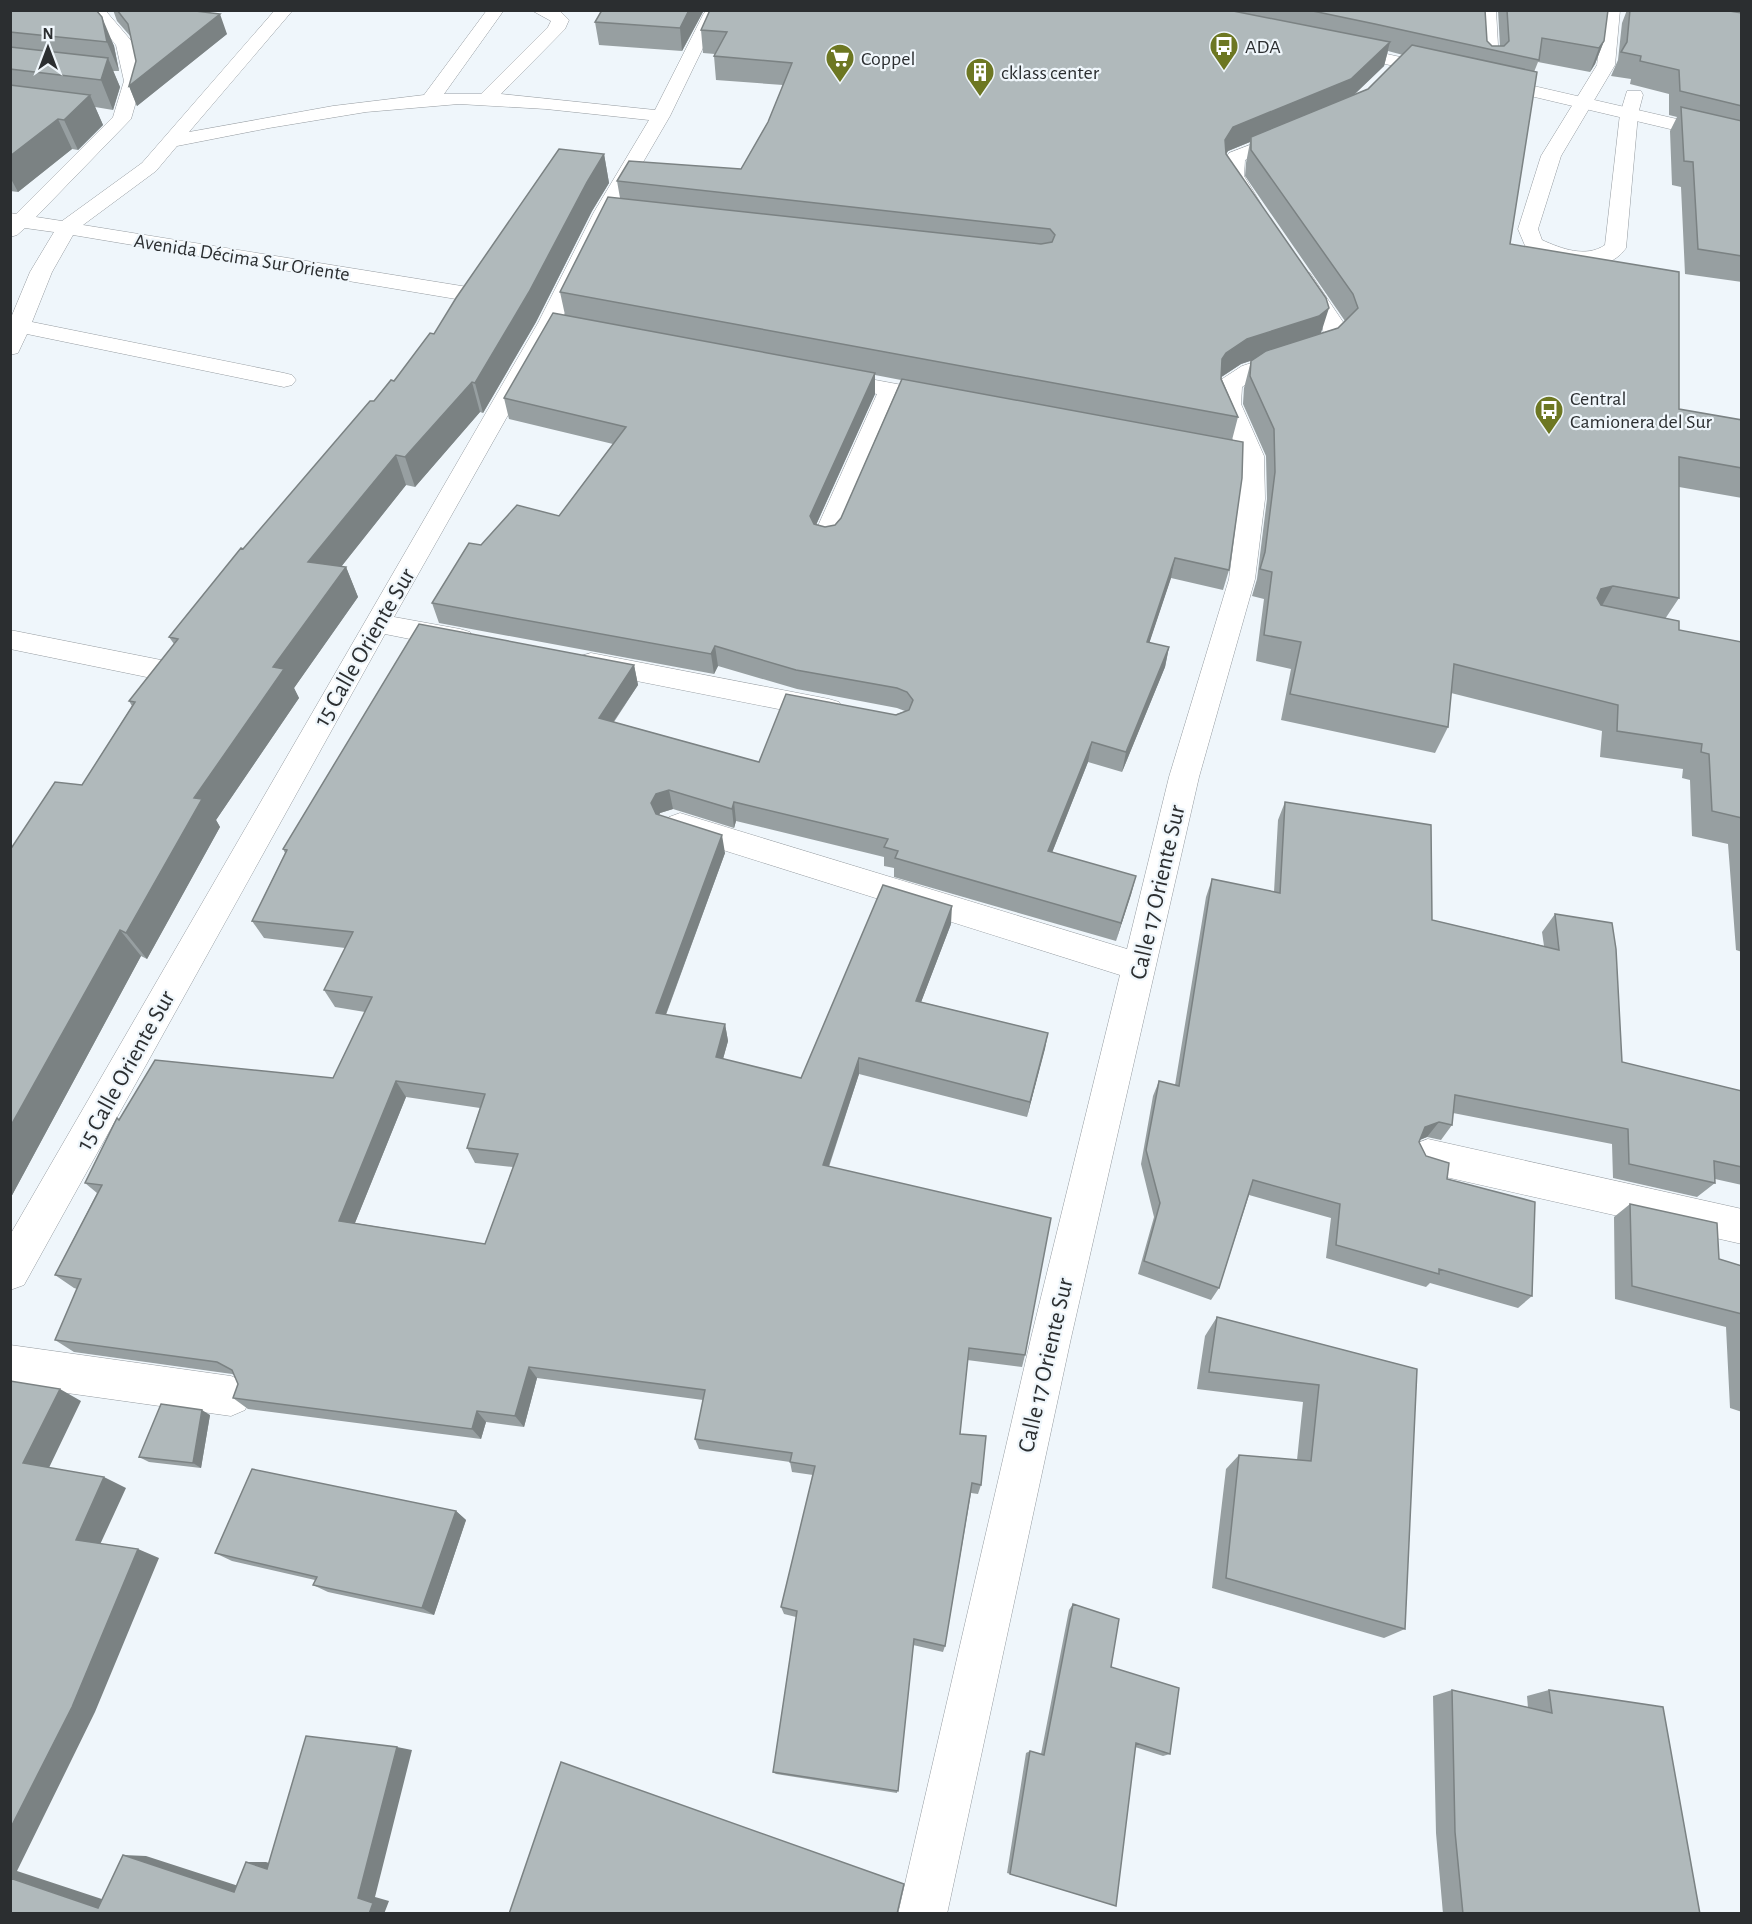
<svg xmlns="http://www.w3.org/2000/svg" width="1752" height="1924" font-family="'Alegreya Sans',sans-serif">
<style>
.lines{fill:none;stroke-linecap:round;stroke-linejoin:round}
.minor-casing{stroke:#959ba0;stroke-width:1}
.major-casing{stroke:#959ba0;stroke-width:1}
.minor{fill:#fff;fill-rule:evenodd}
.major{fill:#fff;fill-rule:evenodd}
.wall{fill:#979fa1;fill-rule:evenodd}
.shaded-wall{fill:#7b8283}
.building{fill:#b0b9bb;stroke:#7b8283;stroke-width:1.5;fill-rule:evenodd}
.labels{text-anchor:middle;stroke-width:4.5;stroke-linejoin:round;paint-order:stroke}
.far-poi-label{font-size:20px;fill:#2b2e30;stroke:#eff6fb;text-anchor:start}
.far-street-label{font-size:20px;fill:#2b2e30;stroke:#eff6fb}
.street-label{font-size:24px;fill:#2b2e30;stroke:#eff6fb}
</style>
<rect width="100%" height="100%" fill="#eff6fb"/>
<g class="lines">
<g class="minor-casing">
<path id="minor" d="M 87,10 L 105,10 L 134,44 L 142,81 L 131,119 L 36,217 L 62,221 L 142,163 L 275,10 L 293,10 L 189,132 L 333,106 L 424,95 L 487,10 L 504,10 L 444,94 L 481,94 L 548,27 L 551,21 L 531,10 L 559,10 L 569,20 L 565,29 L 501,94 L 655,110 L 704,13 L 707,10 L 726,10 L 717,19 L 670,116 L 614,212 L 560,323 L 394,617 L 460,629 L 470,632 L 474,639 L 470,646 L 460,649 L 385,634 L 24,1285 L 10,1290 L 10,1235 L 538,323 L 594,212 L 649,120 L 546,109 L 459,104 L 366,112 L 269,128 L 177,146 L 156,171 L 83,225 L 474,288 L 482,290 L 485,295 L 482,300 L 474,302 L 73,235 L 52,272 L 32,322 L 284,373 L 292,375 L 296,380 L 292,385 L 284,387 L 27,334 L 18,353 L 10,355 L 10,320 L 30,272 L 54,232 L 25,228 L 17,235 L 10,237 L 10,213 L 16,214 L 113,117 L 124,81 L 116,45 Z
M 1478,10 L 1496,10 L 1499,63 L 1496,67 L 1484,67 L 1481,63 Z
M 1603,10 L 1620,10 L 1615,65 L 1561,156 L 1538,229 L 1542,240 C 1562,249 1586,258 1605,245 L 1620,114 L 1627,91 L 1641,91 L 1643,95 L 1638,114 L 1626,248 C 1604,280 1554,260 1526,248 L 1518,229 L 1541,156 L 1597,65 Z
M 1289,130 L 1296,132 L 1299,136 L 1296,140 L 1245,160 L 1244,176 L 1261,204 L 1258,208 L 1244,208 C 1232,191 1215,173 1229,153 Z
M 1302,272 L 1310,273 L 1343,322 L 1347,336 L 1329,353 L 1258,376 L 1242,387 L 1241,404 L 1264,456 L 1265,499 L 1255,579 L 1199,777 L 1071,1338 L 947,1914 L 898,1914 L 1031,1338 L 1120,975 L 669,833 L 665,825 L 669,817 L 680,813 L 1127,949 L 1169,777 L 1229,579 L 1239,499 L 1240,456 L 1217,404 L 1218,384 L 1222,379 L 1242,366 L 1313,343 L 1324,334 L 1321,322 L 1291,278 L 1294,273 Z
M 832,372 L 940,392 L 948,394 L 952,399 L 948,404 L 940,406 L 899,398 L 839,537 L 835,543 L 826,545 L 817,543 L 813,537 L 877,394 L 824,384 L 820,379 L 824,374 Z
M 10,630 L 166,661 L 176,664 L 180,671 L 176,678 L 166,681 L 10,649 Z
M 591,653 L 829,699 L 839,702 L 843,709 L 839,716 L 829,719 L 581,670 L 577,663 L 581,656 Z
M 1428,1139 L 1742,1209 L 1742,1244 L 1428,1173 L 1415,1168 L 1410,1156 L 1415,1144 Z
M 10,1345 L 231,1376 L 245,1382 L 251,1396 L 245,1410 L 231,1416 L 10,1385 Z"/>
</g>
<g class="major-casing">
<path id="major" d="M 1341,44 L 1446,67 L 1449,71 L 1446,75 L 1440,76 L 1335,53 L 1332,49 L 1335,45 Z
M 1490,76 L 1742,134 L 1742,146 L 1484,85 L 1481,81 L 1484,77 Z"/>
</g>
<use href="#minor" class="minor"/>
<use href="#major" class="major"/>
</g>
<path class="wall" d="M 10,10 L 96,10 L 114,46 L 119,71 L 113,71 L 120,87 L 113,110 L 95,107 L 103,125 L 78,150 L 72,149 L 18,192 L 10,191 Z
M 113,10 L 187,10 L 227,34 L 137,106 L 129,86 L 136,61 L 131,37 L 117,21 Z
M 602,10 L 704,10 L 682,51 L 599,45 L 595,22 Z
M 710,10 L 1485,10 L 1487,41 L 1492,46 L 1500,46 L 1498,10 L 1608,10 L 1604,41 L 1595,64 L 1590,72 L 1538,62 L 1534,72 L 1510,244 L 1679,409 L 1742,420 L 1742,498 L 1679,487 L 1679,598 L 1665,619 L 1679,630 L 1742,642 L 1742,952 L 1736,950 L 1728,844 L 1692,836 L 1690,780 L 1682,778 L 1683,769 L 1600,757 L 1602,731 L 1451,693 L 1448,727 L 1435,753 L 1281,720 L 1291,669 L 1256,661 L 1264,599 L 1252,596 L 1257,579 L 1267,499 L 1266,456 L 1243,404 L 1244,388 L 1251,361 L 1252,360 L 1241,364 L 1221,377 L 1238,417 L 1232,440 L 1229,570 L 1223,590 L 1171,578 L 1149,643 L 1169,647 L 1165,667 L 1122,772 L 1088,762 L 1052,853 L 1136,876 L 1116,941 L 894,877 L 894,868 L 884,866 L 884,857 L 736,821 L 734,828 L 673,809 L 660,813 L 659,815 L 725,853 L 666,1015 L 725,1024 L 728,1041 L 723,1059 L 801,1078 L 951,924 L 921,1002 L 1048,1033 L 1027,1117 L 859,1074 L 829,1167 L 1025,1355 L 1022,1367 L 967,1360 L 960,1434 L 981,1485 L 978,1494 L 971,1493 L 945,1646 L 943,1652 L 913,1645 L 897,1793 L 776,1774 L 773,1772 L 796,1617 L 784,1614 L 781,1607 L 813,1475 L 792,1472 L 790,1462 L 699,1449 L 695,1439 L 703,1400 L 537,1378 L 524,1427 L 486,1422 L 481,1439 L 248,1409 L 233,1398 L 238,1384 L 234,1375 L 232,1374 L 74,1352 L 55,1340 L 77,1289 L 74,1288 L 55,1275 L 97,1193 L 85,1183 L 119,1120 L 333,1078 L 365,1012 L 335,1007 L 324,990 L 345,948 L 264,938 L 252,921 L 285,853 L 283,849 L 634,665 L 638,685 L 614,722 L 759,762 L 905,711 L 897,708 L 797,689 L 718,666 L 714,674 L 439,623 L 432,603 L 481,545 L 559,516 L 613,444 L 509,419 L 504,398 L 565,315 L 560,292 L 620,198 L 617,181 L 741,169 L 768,122 L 783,85 L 716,80 L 714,56 L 715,54 L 703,53 L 701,30 ZM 1388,51 L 1403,55 L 1368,89 L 1353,96 L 1384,66 ZM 1250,142 L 1246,163 L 1245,176 L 1345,321 L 1338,328 L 1321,333 L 1226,154 L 1228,151 ZM 875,375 L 901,380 L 841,518 L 835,525 L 825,527 L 816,525 L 875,394 ZM 406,1097 L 480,1108 L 467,1148 L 475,1163 L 513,1167 L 485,1244 L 355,1223 Z
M 1627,10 L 1742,10 L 1742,282 L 1685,274 L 1681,187 L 1672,185 L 1670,131 L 1677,117 L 1669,115 L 1669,94 L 1630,84 L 1631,79 L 1611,76 L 1618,60 L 1622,23 Z
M 604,154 L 609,183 L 592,211 L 536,322 L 483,413 L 480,412 L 415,487 L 406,485 L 341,567 L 346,567 L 358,597 L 294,688 L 299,698 L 216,820 L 220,827 L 147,959 L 141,956 L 10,1199 L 82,785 L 132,706 L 129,701 L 174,644 L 169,637 L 243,549 L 374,401 L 394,381 L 434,334 Z
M 1285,802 L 1432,920 L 1544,946 L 1542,932 L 1555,914 L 1622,1062 L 1742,1091 L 1742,1185 L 1715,1179 L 1715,1183 L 1697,1197 L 1613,1178 L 1612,1144 L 1453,1113 L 1452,1125 L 1441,1140 L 1427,1137 L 1420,1140 L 1419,1142 L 1426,1156 L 1447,1179 L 1532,1296 L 1518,1308 L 1430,1283 L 1426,1287 L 1326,1258 L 1331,1218 L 1249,1195 L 1219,1288 L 1211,1300 L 1138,1274 L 1154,1217 L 1141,1164 L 1153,1096 L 1159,1081 L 1175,1085 L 1206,897 L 1212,879 L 1274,892 L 1278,820 Z
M 1630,1204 L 1719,1259 L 1742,1266 L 1742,1412 L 1730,1408 L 1726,1327 L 1615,1299 L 1614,1217 Z
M 1217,1317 L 1417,1369 L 1405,1629 L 1384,1638 L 1212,1588 L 1226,1469 L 1239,1455 L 1297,1460 L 1303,1402 L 1197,1389 L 1205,1336 Z
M 210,1415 L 201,1468 L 149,1462 L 139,1457 Z
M 456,1511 L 466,1520 L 434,1615 L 328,1592 L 313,1585 L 315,1580 L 232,1561 L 215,1553 Z
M 1073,1604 L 1111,1667 L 1170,1754 L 1163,1756 L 1135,1747 L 1116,1906 L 1007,1873 L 1026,1753 L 1030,1751 L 1041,1754 L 1069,1610 Z
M 1452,1690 L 1528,1708 L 1527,1696 L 1549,1690 L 1700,1914 L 1443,1914 L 1436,1833 L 1433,1696 Z"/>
<path class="shaded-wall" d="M 689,10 L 704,10 L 682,51 L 680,28 Z
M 220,14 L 227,34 L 137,106 L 129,86 Z
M 102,17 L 114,46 L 119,71 L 107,42 Z
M 1604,41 L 1595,64 L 1590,72 L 1599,48 Z
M 1390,42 L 1384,66 L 1345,103 L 1251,137 L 1250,142 L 1228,151 L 1220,164 L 1225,140 L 1233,127 Z
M 108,58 L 120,87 L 113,110 L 101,80 Z
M 90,95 L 103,125 L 78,150 L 64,120 Z
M 58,119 L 72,149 L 18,192 L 10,177 L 10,156 Z
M 604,154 L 609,183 L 592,211 L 536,322 L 483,413 L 475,383 L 587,182 Z
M 1329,308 L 1321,333 L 1312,341 L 1241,364 L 1220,378 L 1222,359 L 1226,353 L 1247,339 Z
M 875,373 L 875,394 L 811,536 L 810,516 Z
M 472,382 L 480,412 L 415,487 L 405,457 Z
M 396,455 L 406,485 L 321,592 L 308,562 Z
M 1175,558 L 1171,578 L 1143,662 L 1147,642 Z
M 346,567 L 358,597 L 294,688 L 299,698 L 216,820 L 220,827 L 147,959 L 126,933 L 194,798 L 273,667 Z
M 1613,586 L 1598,613 L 1586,616 L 1601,589 Z
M 715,646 L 718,666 L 714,674 L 711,654 Z
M 1169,647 L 1165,667 L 1122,772 L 1126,752 Z
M 634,665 L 638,685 L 603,737 L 599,718 Z
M 1092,742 L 1088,762 L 1045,870 L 1048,851 Z
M 669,790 L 673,809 L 660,813 L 655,822 L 651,803 L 656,794 Z
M 734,802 L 736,821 L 734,828 L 732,809 Z
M 722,835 L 725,853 L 660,1030 L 656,1013 Z
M 1136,876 L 1131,895 L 1116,941 L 1121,923 Z
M 952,906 L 951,924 L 915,1018 L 916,1001 Z
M 120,930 L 141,956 L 10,1199 L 10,1127 Z
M 725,1024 L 728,1041 L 719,1073 L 716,1057 Z
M 1048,1033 L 1045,1049 L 1027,1117 L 1030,1102 Z
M 859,1058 L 859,1074 L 824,1180 L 823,1165 Z
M 396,1081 L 406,1097 L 350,1235 L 339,1221 Z
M 1439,1122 L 1427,1137 L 1414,1142 L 1425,1127 Z
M 529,1367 L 537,1378 L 524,1427 L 515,1416 Z
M 60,1389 L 81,1401 L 46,1474 L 23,1463 Z
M 202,1410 L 210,1415 L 201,1468 L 193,1463 Z
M 477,1411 L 486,1422 L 481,1439 L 472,1429 Z
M 104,1477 L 126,1488 L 98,1549 L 76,1540 Z
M 456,1511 L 466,1520 L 434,1615 L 422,1608 Z
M 138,1549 L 159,1558 L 95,1712 L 17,1871 L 123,1906 L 98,1908 L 10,1878 L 10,1829 Z
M 397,1747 L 412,1750 L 375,1897 L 389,1901 L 384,1914 L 369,1914 L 358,1898 Z
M 123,1855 L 146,1856 L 254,1891 L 234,1892 Z
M 246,1862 L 266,1862 L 287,1869 L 267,1869 Z"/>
<path class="building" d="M 10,10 L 96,10 L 102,17 L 107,42 L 10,32 Z
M 117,10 L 187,10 L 220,14 L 129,86 L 136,61 L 128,24 Z
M 602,10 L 689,10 L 680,28 L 595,22 Z
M 710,10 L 1228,10 L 1390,42 L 1351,79 L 1233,127 L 1225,140 L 1226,154 L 1326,298 L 1329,308 L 1319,316 L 1247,339 L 1226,353 L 1222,359 L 1221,379 L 1238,417 L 560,292 L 608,197 L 1041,244 L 1052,242 L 1055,235 L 1050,229 L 617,181 L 629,161 L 741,169 L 768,122 L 792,63 L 714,56 L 727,32 L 701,30 Z
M 1308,10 L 1485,10 L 1487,41 L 1492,46 L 1504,46 L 1509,41 L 1507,10 L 1608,10 L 1604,41 L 1599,48 L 1542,38 L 1539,60 L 1375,24 Z
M 1630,10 L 1723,10 L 1742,13 L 1742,106 L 1680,91 L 1679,70 L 1640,61 L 1641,56 L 1621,52 L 1627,42 Z
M 1412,45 L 1537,72 L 1510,244 L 1679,272 L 1679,409 L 1742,420 L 1742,468 L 1679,457 L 1679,598 L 1613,586 L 1601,589 L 1597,598 L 1601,605 L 1679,621 L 1679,630 L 1742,642 L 1742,818 L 1712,811 L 1709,754 L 1701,752 L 1702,744 L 1617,731 L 1618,705 L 1454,664 L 1448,727 L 1290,694 L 1301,642 L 1264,635 L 1272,572 L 1260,569 L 1265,552 L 1275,472 L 1274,429 L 1250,376 L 1251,361 L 1266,351 L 1338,328 L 1358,308 L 1353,294 L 1251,150 L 1251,137 L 1368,89 Z
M 10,47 L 108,58 L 101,80 L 10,69 Z
M 10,85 L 90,95 L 64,120 L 58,119 L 10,156 Z
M 1681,107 L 1742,121 L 1742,256 L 1698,249 L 1693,162 L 1684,161 Z
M 559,149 L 604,154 L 587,182 L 529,292 L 475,383 L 472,382 L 405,457 L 396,455 L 308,562 L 346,567 L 273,667 L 284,669 L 194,798 L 202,799 L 126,933 L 120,930 L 10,1127 L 10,850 L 55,782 L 82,785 L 135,702 L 129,701 L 178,639 L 169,637 L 241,548 L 243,549 L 370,401 L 374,401 L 391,380 L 394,381 L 430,333 L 434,334 L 456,298 Z
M 553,313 L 875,373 L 810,516 L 814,524 L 825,527 L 835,525 L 841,518 L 902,379 L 1243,442 L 1242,478 L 1229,570 L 1175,558 L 1147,642 L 1169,647 L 1126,752 L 1092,742 L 1048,851 L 1136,876 L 1121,923 L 895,858 L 898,851 L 884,847 L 888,839 L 734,802 L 732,809 L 669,790 L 656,794 L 651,803 L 656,814 L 722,835 L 656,1013 L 725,1024 L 716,1057 L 801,1078 L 883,885 L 952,906 L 916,1001 L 1048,1033 L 1030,1102 L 859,1058 L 823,1165 L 1051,1218 L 1025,1355 L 969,1348 L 960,1434 L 986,1436 L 981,1485 L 972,1483 L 945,1646 L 914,1639 L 898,1791 L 773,1772 L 797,1611 L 781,1607 L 815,1466 L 790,1462 L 792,1453 L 695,1439 L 705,1390 L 529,1367 L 515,1416 L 477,1411 L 472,1429 L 233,1398 L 238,1384 L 232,1370 L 217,1362 L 55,1340 L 81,1279 L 55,1275 L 102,1185 L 85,1183 L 117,1118 L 119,1120 L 155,1060 L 333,1078 L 372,997 L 324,990 L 353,932 L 252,921 L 287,850 L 283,849 L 419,624 L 634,665 L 599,718 L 759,762 L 786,694 L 896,715 L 909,710 L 913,700 L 907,692 L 897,688 L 796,670 L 715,646 L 711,654 L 432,603 L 469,543 L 481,545 L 517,505 L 559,516 L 626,427 L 504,398 ZM 396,1081 L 485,1094 L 467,1148 L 518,1154 L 485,1244 L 339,1221 Z
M 1285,802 L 1431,825 L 1432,920 L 1559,950 L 1555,914 L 1612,923 L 1616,949 L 1622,1062 L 1742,1091 L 1742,1167 L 1714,1161 L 1715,1183 L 1629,1164 L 1628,1129 L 1455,1095 L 1452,1125 L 1439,1122 L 1425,1127 L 1419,1142 L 1426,1156 L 1449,1163 L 1447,1179 L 1535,1202 L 1532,1296 L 1439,1269 L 1439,1274 L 1336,1245 L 1340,1204 L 1253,1180 L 1219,1288 L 1144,1261 L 1160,1203 L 1146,1150 L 1159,1081 L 1179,1086 L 1212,879 L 1280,893 Z
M 1630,1204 L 1717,1223 L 1719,1259 L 1742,1266 L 1742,1314 L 1632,1286 Z
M 1217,1317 L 1417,1369 L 1405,1629 L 1226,1578 L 1239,1455 L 1311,1461 L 1319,1385 L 1209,1372 Z
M 10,1381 L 60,1389 L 23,1463 L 104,1477 L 76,1540 L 138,1549 L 72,1707 L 10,1829 Z
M 161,1404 L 202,1410 L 193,1463 L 139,1457 Z
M 252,1469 L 456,1511 L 422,1608 L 313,1585 L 317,1577 L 215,1553 Z
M 1073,1604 L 1119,1619 L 1111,1667 L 1179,1688 L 1170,1754 L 1136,1743 L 1116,1906 L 1010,1874 L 1030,1751 L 1044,1755 Z
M 1452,1690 L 1552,1713 L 1549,1690 L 1663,1707 L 1700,1914 L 1463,1914 L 1455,1832 Z
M 306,1736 L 397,1747 L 358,1898 L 373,1903 L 369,1914 L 10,1914 L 10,1878 L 98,1908 L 123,1855 L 234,1892 L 246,1862 L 267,1869 Z
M 561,1762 L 904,1884 L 897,1914 L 509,1914 Z"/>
<defs>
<g id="bus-pin" transform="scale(1.5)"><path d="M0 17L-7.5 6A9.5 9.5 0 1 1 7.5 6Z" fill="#6d7722" stroke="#eff6fb"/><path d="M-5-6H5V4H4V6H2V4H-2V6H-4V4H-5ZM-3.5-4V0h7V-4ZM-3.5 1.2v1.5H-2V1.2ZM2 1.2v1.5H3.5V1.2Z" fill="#fff"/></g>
<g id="supermarket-pin" transform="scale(1.5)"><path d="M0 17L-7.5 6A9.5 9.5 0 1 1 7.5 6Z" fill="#6d7722" stroke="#eff6fb"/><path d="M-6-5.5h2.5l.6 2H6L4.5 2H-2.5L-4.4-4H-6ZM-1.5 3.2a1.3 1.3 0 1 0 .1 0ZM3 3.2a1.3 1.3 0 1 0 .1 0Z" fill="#fff"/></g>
<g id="building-pin" transform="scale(1.5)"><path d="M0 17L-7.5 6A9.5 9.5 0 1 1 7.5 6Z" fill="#6d7722" stroke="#eff6fb"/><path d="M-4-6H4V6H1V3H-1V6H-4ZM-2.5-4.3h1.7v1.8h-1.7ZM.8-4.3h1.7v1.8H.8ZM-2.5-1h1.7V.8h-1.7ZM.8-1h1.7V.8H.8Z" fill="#fff"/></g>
</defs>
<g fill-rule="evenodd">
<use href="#bus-pin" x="1224" y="46"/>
<use href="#supermarket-pin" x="840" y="58"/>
<use href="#building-pin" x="980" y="72"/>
<use href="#bus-pin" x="1549" y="410"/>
</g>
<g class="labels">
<g class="far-poi-label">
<text x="1245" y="53">ADA</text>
<text x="861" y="65">Coppel</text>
<text x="1001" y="79">cklass center</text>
<text x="1570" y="405">Central<tspan x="1570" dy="23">Camionera del Sur</tspan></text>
</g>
<g class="far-street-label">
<text transform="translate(242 257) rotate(9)" y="7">Avenida Décima Sur Oriente</text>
</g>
<g class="street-label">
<text transform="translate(364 647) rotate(-60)" y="8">15 Calle Oriente Sur</text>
<text transform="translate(1157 892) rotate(-77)" y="8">Calle 17 Oriente Sur</text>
<text transform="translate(125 1070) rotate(-61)" y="8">15 Calle Oriente Sur</text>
<text transform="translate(1045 1365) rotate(-77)" y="8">Calle 17 Oriente Sur</text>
</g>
</g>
<rect width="1752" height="1924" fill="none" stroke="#2b2e30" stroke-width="24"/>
<g transform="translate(48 48)" stroke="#eff6fb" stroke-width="4.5" paint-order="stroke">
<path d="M0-4.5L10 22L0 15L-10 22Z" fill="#2b2e30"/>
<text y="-9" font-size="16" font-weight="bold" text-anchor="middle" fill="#2b2e30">N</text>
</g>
</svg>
